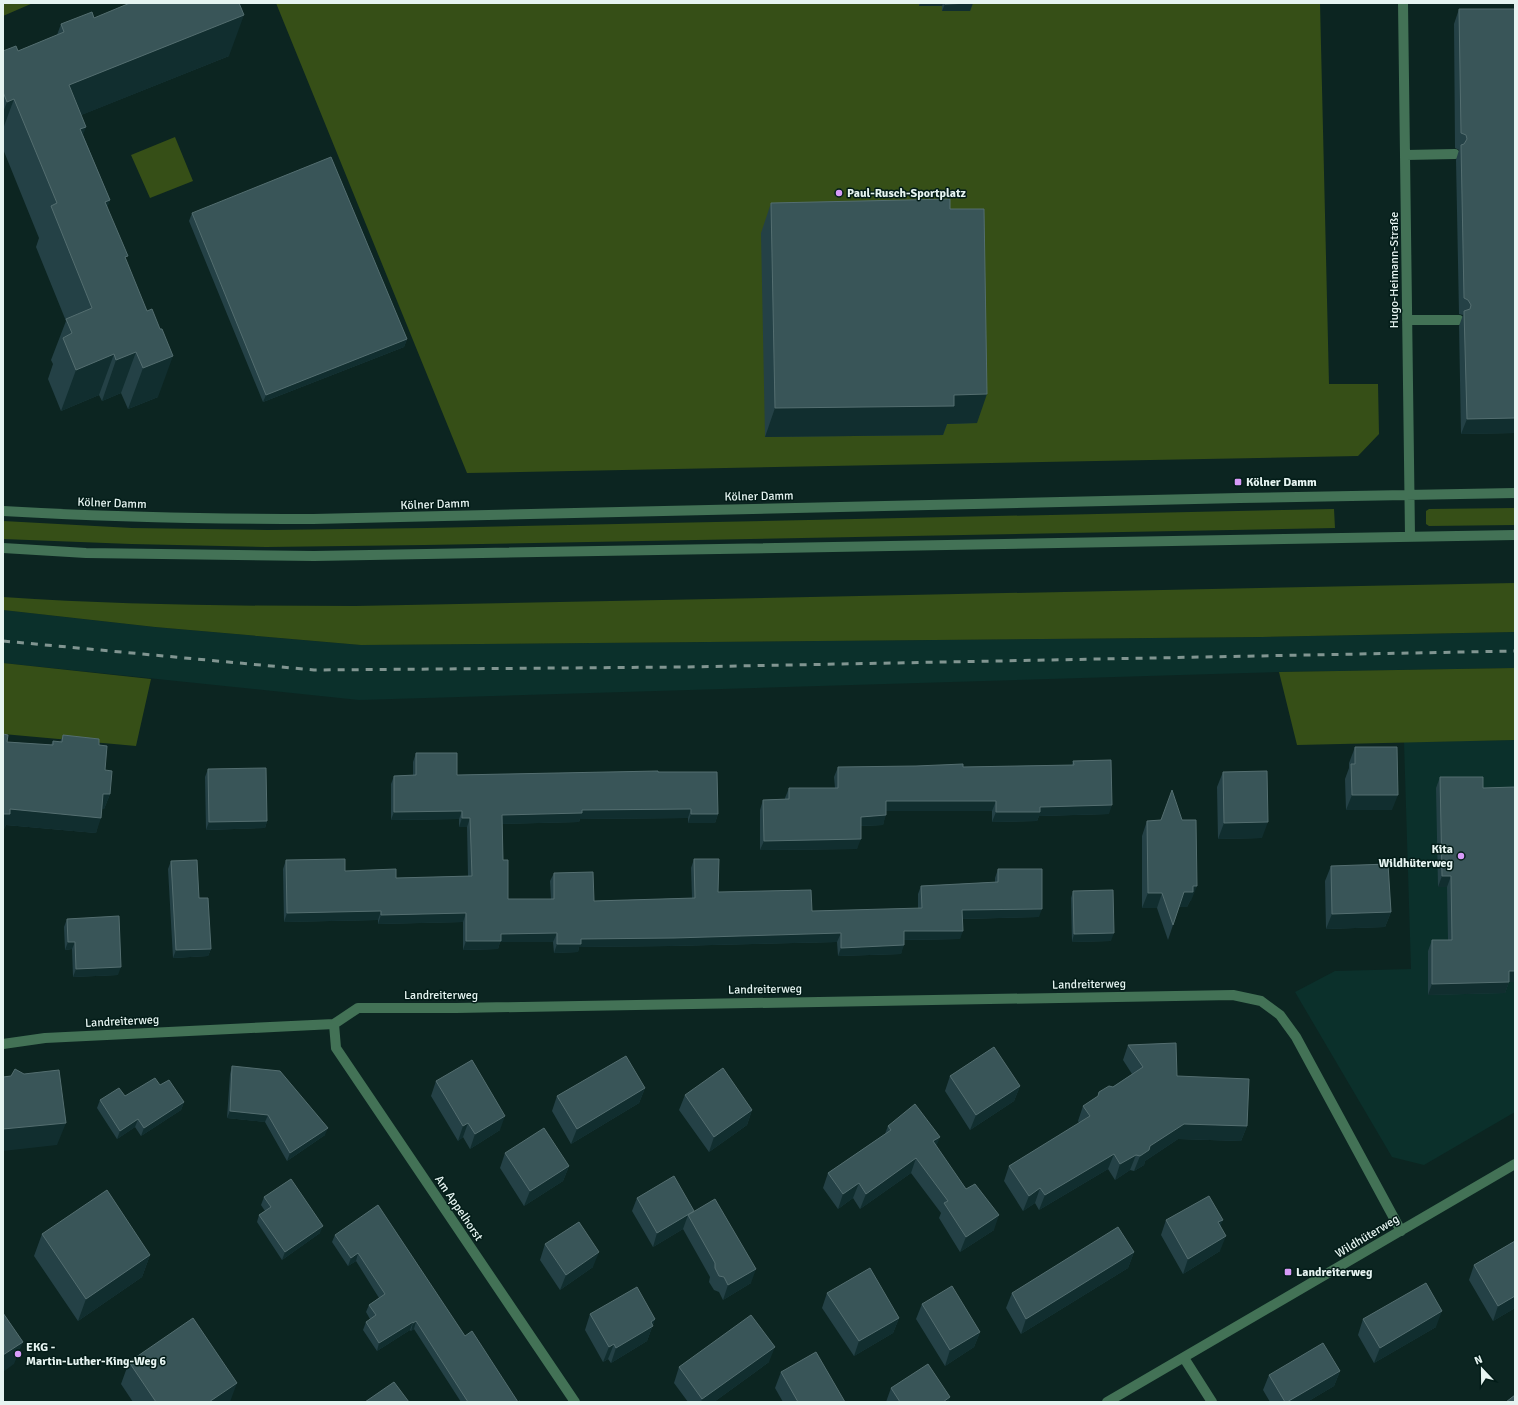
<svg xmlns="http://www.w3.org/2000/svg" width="1518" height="1405" font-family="Signika,sans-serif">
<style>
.built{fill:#0b302b}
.green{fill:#364f17}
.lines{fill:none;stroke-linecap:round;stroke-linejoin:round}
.minor{stroke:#437256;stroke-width:10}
.rail{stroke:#819591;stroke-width:3;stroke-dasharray:7 7;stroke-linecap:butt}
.wall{fill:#244146}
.shaded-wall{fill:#112e2f}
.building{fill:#395558;stroke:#546e70}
.poi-dot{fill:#d89bf8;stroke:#031c18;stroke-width:1.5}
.labels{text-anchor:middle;stroke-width:3;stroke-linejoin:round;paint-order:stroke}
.poi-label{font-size:12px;font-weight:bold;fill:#e6f4f1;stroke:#031c18;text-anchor:start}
.street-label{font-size:12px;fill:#e6f4f1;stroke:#031c18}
</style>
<rect width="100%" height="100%" fill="#0c2521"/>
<path class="built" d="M 3,610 L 155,627 L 361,645 L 1262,637 L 1515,632 L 1515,668 L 1279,672 L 359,700 L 3,663 Z
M 1515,740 L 1515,1112 L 1424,1165 L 1392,1157 L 1295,992 L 1335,971 L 1411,969 L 1404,742 Z"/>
<path class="green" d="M 3,3 L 33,3 L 3,16 Z
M 276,3 L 1320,3 L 1329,384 L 1378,384 L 1379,434 L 1358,456 L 467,473 Z
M 175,137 L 193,181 L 150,198 L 131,155 Z
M 1515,508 L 1515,525 L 1429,526 L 1426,524 L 1426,511 L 1429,509 Z
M 1334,509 L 1335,528 L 425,545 L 266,547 L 131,544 L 3,539 L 3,521 L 132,528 L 268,530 L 426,528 Z
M 1515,583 L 1515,632 L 1262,637 L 361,645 L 155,627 L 3,610 L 3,597 C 120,605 237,606 355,606 Z
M 3,663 L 151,679 L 136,746 L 3,734 Z
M 1515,668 L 1515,740 L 1297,745 L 1279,672 Z"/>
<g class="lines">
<path class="minor" d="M 1403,3 L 1410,536
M 1406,155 L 1455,154
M 1407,320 L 1459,320
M 3,511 C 106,517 209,519 313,519 L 1240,498 L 1515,493
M 3,548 L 86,553 L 314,556 L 1515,535
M 334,1024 L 336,1048 L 575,1402
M 3,1044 L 45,1038 L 334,1024 L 358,1008 L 456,1008 L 1233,995 L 1261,1001 L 1280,1015 L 1296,1037 L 1401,1231
M 1184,1358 L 1212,1402
M 1107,1402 L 1515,1164"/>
<path class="rail" d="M 3,641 L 314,670 L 685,667 L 1515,651"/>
</g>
<path class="wall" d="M 919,3 L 973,3 L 970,11 L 942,11 L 942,6 L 919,6 Z
M 1459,9 L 1515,433 L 1461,434 L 1459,326 L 1463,315 L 1459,314 L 1456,160 L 1459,150 L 1455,148 L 1454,24 Z
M 94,18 L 229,56 L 81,115 L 83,135 L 110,200 L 107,207 L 126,260 L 158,397 L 128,409 L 121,393 L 102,401 L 99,395 L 61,411 L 48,379 L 53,364 L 51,360 L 66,321 L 36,247 L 39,238 L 3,149 L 3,51 L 18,51 L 57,35 L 61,24 Z
M 771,203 L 950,209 L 977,423 L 947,424 L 943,435 L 765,437 L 761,233 Z
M 192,213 L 407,339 L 404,347 L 263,402 L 189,221 Z
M 63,735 L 99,745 L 105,770 L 110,794 L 104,809 L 102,809 L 96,833 L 6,825 L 4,829 L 7,742 L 51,745 L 53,741 L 60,742 Z
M 1355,747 L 1392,810 L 1346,810 L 1345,779 L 1349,768 L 1349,763 Z
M 416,753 L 457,775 L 658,772 L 718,814 L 715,823 L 688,823 L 688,818 L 580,819 L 579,822 L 502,824 L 503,860 L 508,899 L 551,899 L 550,881 L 554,873 L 594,901 L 692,898 L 691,868 L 694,859 L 718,892 L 812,911 L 918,909 L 918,894 L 921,886 L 995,882 L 995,878 L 998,869 L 1039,917 L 963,919 L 960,939 L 904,940 L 901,954 L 838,956 L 837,942 L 671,946 L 579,947 L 578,952 L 554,953 L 553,942 L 500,942 L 498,949 L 463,950 L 463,922 L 378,924 L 378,920 L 284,922 L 283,869 L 286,860 L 345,871 L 396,878 L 468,876 L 467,827 L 459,827 L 459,819 L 391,820 L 391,784 L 394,776 L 413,775 L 413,762 Z
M 1073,761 L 1109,814 L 1039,816 L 1037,821 L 992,822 L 992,811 L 886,811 L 883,825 L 861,826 L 857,849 L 760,850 L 760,810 L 763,800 L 785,799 L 785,798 L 789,788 L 835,788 L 834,777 L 838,767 L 963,767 L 1072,765 Z
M 208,769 L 267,821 L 265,828 L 206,830 L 205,777 Z
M 1223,772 L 1262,838 L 1218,839 L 1217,787 Z
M 1440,777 L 1483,788 L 1515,787 L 1515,982 L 1509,982 L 1505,993 L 1428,995 L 1428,951 L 1432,940 L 1448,940 L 1447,887 L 1438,887 L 1436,788 Z
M 1147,821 L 1191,901 L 1190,901 L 1187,907 L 1179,907 L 1168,940 L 1157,908 L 1142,908 L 1142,836 Z
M 171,861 L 199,898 L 211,949 L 208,956 L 173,958 L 168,869 Z
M 1331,866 L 1391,912 L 1385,927 L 1326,929 L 1325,881 Z
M 1073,891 L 1111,941 L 1072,942 L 1071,898 Z
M 67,919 L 118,975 L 73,977 L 72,949 L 65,950 L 64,927 Z
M 1128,1045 L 1177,1076 L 1247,1126 L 1241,1141 L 1178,1139 L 1145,1161 L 1144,1165 L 1134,1171 L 1130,1170 L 1115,1180 L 1108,1169 L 1039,1210 L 1035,1203 L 1023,1211 L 1004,1181 L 1009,1166 L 1079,1123 L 1078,1121 L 1083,1106 L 1132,1074 L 1123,1060 Z
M 232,1066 L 325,1135 L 287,1161 L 265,1122 L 227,1118 L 230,1074 Z
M 950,1076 L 1020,1086 L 1014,1101 L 970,1130 L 945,1091 Z
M 436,1081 L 500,1130 L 470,1149 L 463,1137 L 458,1141 L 431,1096 Z
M 160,1085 L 184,1102 L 181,1110 L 141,1136 L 135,1127 L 117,1139 L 97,1108 L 100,1100 L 125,1096 Z
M 645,1088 L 639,1103 L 571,1144 L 552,1111 L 557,1096 Z
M 685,1095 L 752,1110 L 747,1125 L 709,1152 L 679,1110 Z
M 888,1126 L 936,1146 L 994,1230 L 960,1252 L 939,1218 L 941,1213 L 911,1173 L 860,1209 L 853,1198 L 838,1209 L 823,1188 L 828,1173 L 885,1134 Z
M 505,1153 L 569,1166 L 563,1181 L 524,1206 L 500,1168 Z
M 264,1197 L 320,1233 L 282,1260 L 257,1222 L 259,1215 L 265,1211 L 261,1205 Z
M 637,1198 L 694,1211 L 751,1283 L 723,1300 L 719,1292 L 714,1290 L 709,1282 L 710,1277 L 683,1229 L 653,1247 L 632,1211 Z
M 1166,1220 L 1220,1227 L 1220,1251 L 1183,1274 L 1161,1235 Z
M 42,1234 L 150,1255 L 142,1277 L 78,1321 L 34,1256 Z
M 335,1235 L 465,1336 L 518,1402 L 521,1402 L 461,1402 L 414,1329 L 411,1331 L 410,1330 L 377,1351 L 363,1330 L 366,1322 L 370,1319 L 366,1312 L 369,1305 L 379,1298 L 356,1261 L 348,1266 L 332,1242 Z
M 1515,1241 L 1515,1308 L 1493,1321 L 1469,1280 L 1474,1265 Z
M 545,1244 L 593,1267 L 560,1290 L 540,1260 Z
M 1134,1252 L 1128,1268 L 1021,1334 L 1006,1308 L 1012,1293 Z
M 827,1293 L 899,1318 L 893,1333 L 854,1356 L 822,1308 Z
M 922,1304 L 980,1332 L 974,1347 L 945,1366 L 916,1319 Z
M 590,1314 L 655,1319 L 647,1341 L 611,1363 L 608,1359 L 603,1362 L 585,1330 Z
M 1363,1319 L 1436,1327 L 1374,1363 L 1358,1335 Z
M 129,1362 L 230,1402 L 133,1402 L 121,1384 Z
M 769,1362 L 714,1402 L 688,1402 L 674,1383 L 679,1367 Z
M 1340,1371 L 1334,1386 L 1307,1402 L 1270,1402 L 1263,1390 L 1269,1375 Z
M 781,1372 L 845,1402 L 783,1402 L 775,1388 Z
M 891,1388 L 949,1402 L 886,1402 Z"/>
<path class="shaded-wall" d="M 920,3 L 943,3 L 942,6 L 919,6 Z
M 973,3 L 970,11 L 942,11 L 945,4 Z
M 244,15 L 229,56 L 54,126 L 69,85 Z
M 14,99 L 3,129 L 3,112 L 7,102 Z
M 86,127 L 71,168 L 80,129 Z
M 110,200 L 95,242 L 105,202 Z
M 407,339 L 404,347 L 263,402 L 266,395 Z
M 136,352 L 121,393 L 102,401 L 116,360 Z
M 114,354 L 99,395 L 61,411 L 76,370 Z
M 173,356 L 158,397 L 128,409 L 143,368 Z
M 987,394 L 977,423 L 947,424 L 943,435 L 765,437 L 775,408 L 954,395 Z
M 1515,418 L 1515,433 L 1461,434 L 1467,419 Z
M 103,794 L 110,794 L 104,809 L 97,809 Z
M 1352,795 L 1398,795 L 1392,810 L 1346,810 Z
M 886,801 L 996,801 L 992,811 L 883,811 Z
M 1112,805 L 1109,814 L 1039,816 L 1037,821 L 992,822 L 996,812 L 1040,807 Z
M 10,809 L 101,818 L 96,833 L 6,825 L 4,829 L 3,829 L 3,814 Z
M 691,809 L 688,818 L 580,819 L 579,822 L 499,824 L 502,815 L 582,810 Z
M 462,811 L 459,819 L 391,820 L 394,812 Z
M 691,814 L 718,814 L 715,823 L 688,823 Z
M 886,815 L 883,825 L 858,826 L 861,817 Z
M 462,818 L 470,818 L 467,827 L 459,827 Z
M 267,821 L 265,828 L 206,830 L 209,822 Z
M 1268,822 L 1262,838 L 1218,839 L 1224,823 Z
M 861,839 L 857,849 L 760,850 L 764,841 Z
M 1442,876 L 1451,876 L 1447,887 L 1438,887 Z
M 1193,886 L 1197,886 L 1191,901 L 1190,901 L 1187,907 L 1178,907 L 1184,892 Z
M 1148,893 L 1162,893 L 1157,908 L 1142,908 Z
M 1042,909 L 1039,917 L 959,919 L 962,910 Z
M 381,911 L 378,920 L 284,922 L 287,913 Z
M 1391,912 L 1385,927 L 1326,929 L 1332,914 Z
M 466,913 L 463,922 L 378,924 L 381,915 Z
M 904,931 L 963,931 L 960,939 L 900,940 Z
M 557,933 L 553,942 L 500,942 L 498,949 L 463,950 L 466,941 L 501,934 Z
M 841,933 L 837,942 L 671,946 L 579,947 L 578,952 L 554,953 L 557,944 L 581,939 Z
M 1114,933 L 1111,941 L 1072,942 L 1074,934 Z
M 68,942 L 75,942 L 72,949 L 65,950 Z
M 904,945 L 901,954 L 838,956 L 841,948 Z
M 211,949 L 208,956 L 173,958 L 176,950 Z
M 121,967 L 118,975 L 73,977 L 76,969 Z
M 1509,971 L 1515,971 L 1515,982 L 1509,982 L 1505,993 L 1428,995 L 1432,984 Z
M 1020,1086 L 1014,1101 L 970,1130 L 976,1115 Z
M 645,1088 L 639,1103 L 571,1144 L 577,1129 Z
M 184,1102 L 181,1110 L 141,1136 L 144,1128 Z
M 752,1110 L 747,1125 L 709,1152 L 714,1137 Z
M 230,1111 L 268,1115 L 265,1122 L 227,1118 Z
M 505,1116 L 500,1130 L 470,1149 L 475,1134 Z
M 138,1119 L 135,1127 L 117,1139 L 120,1131 Z
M 66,1123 L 57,1145 L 3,1151 L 3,1129 Z
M 468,1123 L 463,1137 L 458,1141 L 463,1126 Z
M 1184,1124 L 1247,1126 L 1241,1141 L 1178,1139 L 1145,1161 L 1144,1165 L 1134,1171 L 1140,1156 L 1150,1146 Z
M 328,1128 L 325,1135 L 287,1161 L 290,1153 Z
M 940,1137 L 934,1152 L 933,1141 Z
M 1114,1154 L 1108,1169 L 1039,1210 L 1045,1195 Z
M 1136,1155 L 1130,1170 L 1115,1180 L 1120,1164 Z
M 916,1158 L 911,1173 L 860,1209 L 866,1194 Z
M 569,1166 L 563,1181 L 524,1206 L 530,1191 Z
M 859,1183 L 853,1198 L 838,1209 L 843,1194 Z
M 1040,1188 L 1035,1203 L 1023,1211 L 1029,1196 Z
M 688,1215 L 683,1229 L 653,1247 L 657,1233 Z
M 999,1215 L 994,1230 L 960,1252 L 966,1237 Z
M 1223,1220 L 1217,1235 L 1218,1222 Z
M 323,1226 L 320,1233 L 282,1260 L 285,1252 Z
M 1226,1236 L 1220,1251 L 1183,1274 L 1188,1259 Z
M 599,1252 L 593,1267 L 560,1290 L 566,1275 Z
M 1134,1252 L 1128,1268 L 1021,1334 L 1026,1319 Z
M 358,1253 L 356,1261 L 348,1266 L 351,1258 Z
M 150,1255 L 142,1277 L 78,1321 L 86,1299 Z
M 756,1269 L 751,1283 L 723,1300 L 728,1285 Z
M 1515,1296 L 1515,1308 L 1493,1321 L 1498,1306 Z
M 1442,1311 L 1436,1327 L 1374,1363 L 1380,1348 Z
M 899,1318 L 893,1333 L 854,1356 L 859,1341 Z
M 655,1319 L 647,1341 L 611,1363 L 616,1348 Z
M 416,1321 L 414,1329 L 411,1331 L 413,1323 Z
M 413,1322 L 410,1330 L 377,1351 L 379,1343 Z
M 980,1332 L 974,1347 L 945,1366 L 950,1350 Z
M 23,1342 L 14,1364 L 3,1372 L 3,1355 Z
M 614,1344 L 608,1359 L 603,1362 L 609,1347 Z
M 775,1347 L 769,1362 L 714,1402 L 701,1402 L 702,1399 Z
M 1340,1371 L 1334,1386 L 1307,1402 L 1287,1402 Z
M 237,1383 L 230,1402 L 209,1402 Z
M 950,1397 L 949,1402 L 943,1402 Z"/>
<path class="building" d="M 130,3 L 239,3 L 244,15 L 69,85 L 86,127 L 80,129 L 110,200 L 105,202 L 128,256 L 125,257 L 147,311 L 152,309 L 160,329 L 162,329 L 173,356 L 143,368 L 136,352 L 116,360 L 114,354 L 76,370 L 63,338 L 72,333 L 66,319 L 92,308 L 51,206 L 57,203 L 14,99 L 7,102 L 3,92 L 3,51 L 16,46 L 18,51 L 64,32 L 61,24 L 92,12 L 94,18 Z
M 945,3 L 973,3 L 945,4 Z
M 1459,9 L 1515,9 L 1515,418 L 1467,419 L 1464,311 L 1470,309 L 1471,305 L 1468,300 L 1464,298 L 1461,145 L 1464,144 L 1467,139 L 1466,135 L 1461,133 Z
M 331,157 L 407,339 L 266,395 L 192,213 Z
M 950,199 L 950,209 L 984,209 L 987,394 L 954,395 L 954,406 L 775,408 L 771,203 Z
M 3,734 L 8,735 L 7,742 L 53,745 L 53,741 L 62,742 L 63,735 L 99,739 L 99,745 L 107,746 L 105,770 L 112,771 L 110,794 L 103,794 L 101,818 L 10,809 L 10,814 L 3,814 Z
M 1355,747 L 1397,747 L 1398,795 L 1352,795 L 1351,764 L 1355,764 Z
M 416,753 L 457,753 L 457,775 L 658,771 L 658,772 L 717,772 L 718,814 L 691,814 L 691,809 L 582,810 L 582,813 L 502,815 L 503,860 L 508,860 L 508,899 L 554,899 L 554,873 L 593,872 L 594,901 L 695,898 L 694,859 L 719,859 L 718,892 L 811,890 L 812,911 L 922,908 L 921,886 L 998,882 L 998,869 L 1042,869 L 1042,909 L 962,910 L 963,931 L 904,931 L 904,945 L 841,948 L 841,933 L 674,938 L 581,939 L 581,944 L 557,944 L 557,933 L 501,934 L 501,941 L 466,941 L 466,913 L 381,915 L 381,911 L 287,913 L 286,860 L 345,859 L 345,871 L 396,869 L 396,878 L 472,876 L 470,818 L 462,818 L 462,811 L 394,812 L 394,776 L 416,775 Z
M 1111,760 L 1112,805 L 1040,807 L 1040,812 L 996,812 L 996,801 L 886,801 L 886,815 L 861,817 L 861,839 L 764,841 L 763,800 L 789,799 L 789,788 L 838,788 L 838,767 L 916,766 L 963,764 L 963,767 L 1074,765 L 1073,761 Z
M 266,768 L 267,821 L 209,822 L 208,769 Z
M 1267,771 L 1268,822 L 1224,823 L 1223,772 Z
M 1440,777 L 1483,777 L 1483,788 L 1515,787 L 1515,971 L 1509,971 L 1509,982 L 1432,984 L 1432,940 L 1452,940 L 1451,876 L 1442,876 Z
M 1172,790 L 1182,820 L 1196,820 L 1197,886 L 1193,886 L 1193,892 L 1184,892 L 1173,925 L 1162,893 L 1148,893 L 1147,821 L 1161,820 Z
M 197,860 L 199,898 L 208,898 L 211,949 L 176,950 L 171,861 Z
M 1388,864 L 1391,912 L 1332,914 L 1331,866 Z
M 1113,890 L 1114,933 L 1074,934 L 1073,891 Z
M 119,916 L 121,967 L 76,969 L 75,942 L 68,942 L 67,919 Z
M 1176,1043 L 1177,1076 L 1249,1079 L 1247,1126 L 1184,1124 L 1150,1146 L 1149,1150 L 1140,1156 L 1136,1155 L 1120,1164 L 1114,1154 L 1045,1195 L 1040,1188 L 1029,1196 L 1009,1166 L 1090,1116 L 1083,1106 L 1098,1096 L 1099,1092 L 1109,1086 L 1113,1087 L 1143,1067 L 1128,1045 Z
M 994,1047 L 1020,1086 L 976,1115 L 950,1076 Z
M 626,1056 L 645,1088 L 577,1129 L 557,1096 Z
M 472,1060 L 505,1116 L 475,1134 L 468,1123 L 463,1126 L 436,1081 Z
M 232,1066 L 280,1071 L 328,1128 L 290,1153 L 268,1115 L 230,1111 Z
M 723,1068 L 752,1110 L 714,1137 L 685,1095 Z
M 15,1069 L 24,1074 L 59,1070 L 66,1123 L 3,1129 L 3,1077 L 11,1076 Z
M 155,1078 L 160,1085 L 169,1080 L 184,1102 L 144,1128 L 138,1119 L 120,1131 L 100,1100 L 119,1088 L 125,1096 Z
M 915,1104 L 940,1137 L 933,1141 L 966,1189 L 975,1184 L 999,1215 L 966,1237 L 944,1203 L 948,1201 L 916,1158 L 866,1194 L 859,1183 L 843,1194 L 828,1173 L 891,1130 L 888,1126 Z
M 544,1128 L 569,1166 L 530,1191 L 505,1153 Z
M 674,1176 L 694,1211 L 657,1233 L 637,1198 Z
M 291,1179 L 323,1226 L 285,1252 L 259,1215 L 271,1207 L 264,1197 Z
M 107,1190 L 150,1255 L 86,1299 L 42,1234 Z
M 1209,1196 L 1223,1220 L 1218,1222 L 1226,1236 L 1188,1259 L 1166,1220 Z
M 715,1199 L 756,1269 L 728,1285 L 724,1277 L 719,1276 L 715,1268 L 715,1263 L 688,1215 Z
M 378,1205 L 465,1336 L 472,1331 L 518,1402 L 520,1401 L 521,1402 L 468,1402 L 416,1321 L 413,1323 L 413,1322 L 379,1343 L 366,1322 L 376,1315 L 369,1305 L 385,1294 L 358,1253 L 351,1258 L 335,1235 Z
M 579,1222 L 599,1252 L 566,1275 L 545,1244 Z
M 1118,1227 L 1134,1252 L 1026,1319 L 1012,1293 Z
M 1515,1241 L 1515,1296 L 1498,1306 L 1474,1265 Z
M 870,1268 L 899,1318 L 859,1341 L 827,1293 Z
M 1426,1283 L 1442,1311 L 1380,1348 L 1363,1319 Z
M 952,1286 L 980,1332 L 950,1350 L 922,1304 Z
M 637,1287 L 655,1319 L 651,1322 L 653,1326 L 616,1348 L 614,1344 L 609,1347 L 590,1314 Z
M 3,1313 L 23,1342 L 3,1355 Z
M 751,1315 L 775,1347 L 702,1399 L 679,1367 Z
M 193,1318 L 237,1383 L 209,1402 L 156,1402 L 129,1362 Z
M 1323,1343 L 1340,1371 L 1287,1402 L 1285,1402 L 1269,1375 Z
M 816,1352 L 845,1402 L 798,1402 L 781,1372 Z
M 928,1364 L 950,1397 L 943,1402 L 900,1402 L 891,1388 Z
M 394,1382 L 409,1402 L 365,1402 Z
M 1515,1395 L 1515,1402 L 1506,1402 Z"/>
<g class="poi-dot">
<circle cx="839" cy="193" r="4"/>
<rect x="1234" y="478" width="8" height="8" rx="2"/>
<circle cx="1461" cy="856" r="4"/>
<rect x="1284" y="1268" width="8" height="8" rx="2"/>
<circle cx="18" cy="1354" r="4"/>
</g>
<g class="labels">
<g class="poi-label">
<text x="847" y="197">Paul-Rusch-Sportplatz</text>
<text x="1246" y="486">Kölner Damm</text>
<text x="1453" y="853" text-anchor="end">Kita<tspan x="1453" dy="14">Wildhüterweg</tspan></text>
<text x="1296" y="1276">Landreiterweg</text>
<text x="26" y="1351">EKG -<tspan x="26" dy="14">Martin-Luther-King-Weg 6</tspan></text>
</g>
<g class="street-label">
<text transform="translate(1394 270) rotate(-90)" y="4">Hugo-Heimann-Straße</text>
<text transform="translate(759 496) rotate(-1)" y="4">Kölner Damm</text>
<text transform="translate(112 503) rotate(2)" y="4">Kölner Damm</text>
<text transform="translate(435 504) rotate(-2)" y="4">Kölner Damm</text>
<text transform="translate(1089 984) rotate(-1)" y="4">Landreiterweg</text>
<text transform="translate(765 989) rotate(-1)" y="4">Landreiterweg</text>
<text x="441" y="999">Landreiterweg</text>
<text transform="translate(122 1021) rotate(-3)" y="4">Landreiterweg</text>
<text transform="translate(459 1208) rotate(56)" y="4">Am Appelhorst</text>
<text transform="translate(1367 1236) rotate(-31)" y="4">Wildhüterweg</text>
</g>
</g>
<rect width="1518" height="1405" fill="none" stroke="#e6f4f1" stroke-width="8"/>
<g transform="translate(1482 1369) rotate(338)" stroke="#031c18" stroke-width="3" paint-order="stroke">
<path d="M0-3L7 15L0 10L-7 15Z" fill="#e6f4f1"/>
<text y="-6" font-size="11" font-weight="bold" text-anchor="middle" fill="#e6f4f1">N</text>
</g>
</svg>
